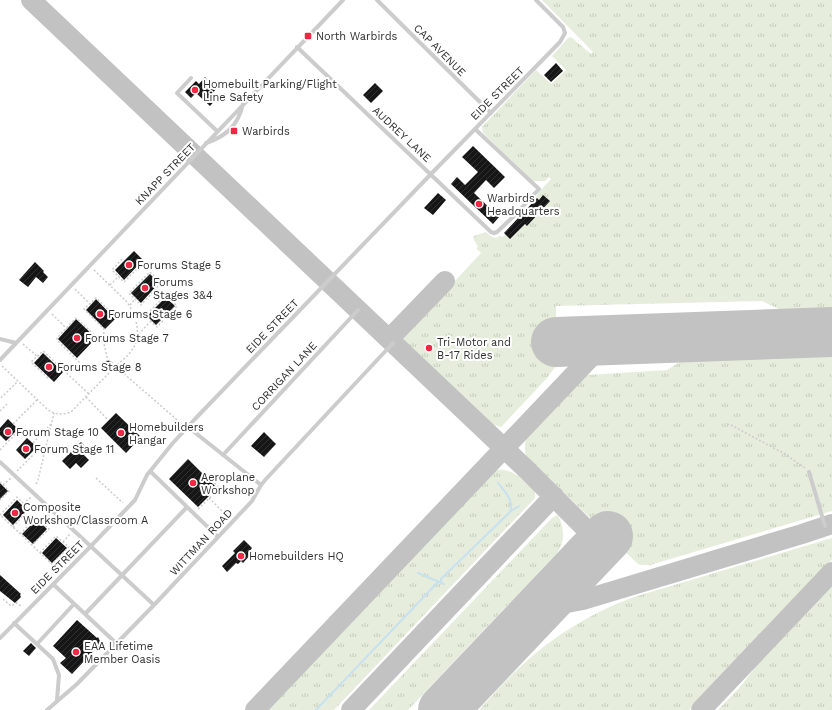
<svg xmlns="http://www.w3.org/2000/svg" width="832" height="710" font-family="'Work Sans',sans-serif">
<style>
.grass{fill:url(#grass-tufts)}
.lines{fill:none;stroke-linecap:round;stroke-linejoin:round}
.stream{stroke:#c7e1ee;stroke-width:2}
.taxiway{stroke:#c2c2c2;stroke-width:20}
.runway{stroke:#c2c2c2;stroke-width:50}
.building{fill:url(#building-hatch)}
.path{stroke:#ccc;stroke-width:1.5;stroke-dasharray:2 2;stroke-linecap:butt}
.lane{stroke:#ccc;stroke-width:4}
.poi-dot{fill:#ef2844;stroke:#fff;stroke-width:1.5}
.labels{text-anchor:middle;stroke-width:4;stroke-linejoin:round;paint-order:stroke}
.poi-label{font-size:11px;fill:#2f2f2f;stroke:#fff;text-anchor:start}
.street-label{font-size:11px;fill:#2f2f2f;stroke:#fff}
</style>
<defs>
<pattern id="grass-tufts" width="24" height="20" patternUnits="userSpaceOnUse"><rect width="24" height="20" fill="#e6eddc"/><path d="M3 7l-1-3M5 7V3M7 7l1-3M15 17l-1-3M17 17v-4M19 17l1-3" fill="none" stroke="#c6ccbd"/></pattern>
<pattern id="building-hatch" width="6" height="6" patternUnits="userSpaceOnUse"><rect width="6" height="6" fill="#161616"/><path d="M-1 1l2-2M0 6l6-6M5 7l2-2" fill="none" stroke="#303030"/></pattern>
</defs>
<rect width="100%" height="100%" fill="#fff"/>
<path class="grass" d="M 542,0 L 832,0 L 832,314 L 792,315 L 762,301 L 556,306 L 556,366 L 547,378 L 501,427 L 491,424 L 473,409 L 400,340 L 481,253 L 476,248 L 478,247 L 473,238 L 474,236 L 486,232 C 492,237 494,240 500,236 L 503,237 L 506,234 L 511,239 L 525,224 L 527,226 L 545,206 L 542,203 L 543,195 L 539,200 L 536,198 L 538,193 L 551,179 L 549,177 L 545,181 L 533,181 L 483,133 L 482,127 L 536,70 L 551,84 L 566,70 L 552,56 L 568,38 L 571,37 L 591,54 L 593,52 Z
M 832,349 L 832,511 L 650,565 L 642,565 L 638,564 L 526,456 C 524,448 525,440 528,432 L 576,382 L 586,375 L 667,370 L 691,355 Z
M 495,470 C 514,468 522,479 535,491 L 535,498 L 334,710 L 263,710 L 486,476 Z
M 558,515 C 564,527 566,541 557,553 L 408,710 L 369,710 L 553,517 Z
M 832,538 L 832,560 L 689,710 L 479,710 C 492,696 505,681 519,668 C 553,636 594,611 637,596 Z
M 832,586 L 832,710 L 718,710 L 741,686 L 756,666 Z"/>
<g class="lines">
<path class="stream" d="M 511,511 L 519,506
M 418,573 L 444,584
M 441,583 L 441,579 L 446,574 L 510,512 C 514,500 505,492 498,483
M 316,710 L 438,582"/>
<path class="taxiway" d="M 31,0 L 527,470 L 601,544
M 389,339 L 445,281
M 540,608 L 583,600 L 802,534 L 832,524
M 255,710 L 590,358 L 606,343 L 622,339
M 351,710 L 554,496
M 701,710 L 832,572"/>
<path class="runway" d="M 556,342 L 832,332
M 443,710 L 608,536"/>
</g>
<path class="building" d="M 556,63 L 563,71 L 551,82 L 544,75 Z
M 205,77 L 216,89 L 211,95 L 216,99 L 210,106 L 196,93 L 191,98 L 185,92 L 196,81 L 199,84 Z
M 375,83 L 383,91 L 371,103 L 363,95 Z
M 473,146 L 505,177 L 494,188 L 486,180 L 474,193 L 499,217 L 493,224 L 451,184 L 457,177 L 465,185 L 478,172 L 462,157 Z
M 438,193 L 446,200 L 433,215 L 424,208 Z
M 543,195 L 550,201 L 527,226 L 525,224 L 510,239 L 504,233 L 537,198 L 539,200 Z
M 134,251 L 143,260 L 124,280 L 115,270 Z
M 35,262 L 44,271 L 43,272 L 48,277 L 43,283 L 36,277 L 28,287 L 19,280 Z
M 150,274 L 159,283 L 141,303 L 131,293 Z
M 166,297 L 175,306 L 156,325 L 147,316 Z
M 96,299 L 115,319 L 105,329 L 86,310 Z
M 76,319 L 96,338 L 77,358 L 58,339 Z
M 43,353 L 63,372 L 54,382 L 34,363 Z
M102.5 366a5.5 5.5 0 1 1 11 0a5.5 5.5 0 1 1-11 0Z
M 116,413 L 141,437 L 126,453 L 101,428 Z
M 8,419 L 18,429 L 6,441 L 0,435 L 0,428 Z
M 264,432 L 276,444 L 264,457 L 251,446 Z
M 27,438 L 37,447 L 25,459 L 16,450 Z
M 81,442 L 89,450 L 84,455 L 89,460 L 81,468 L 76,463 L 70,469 L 62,461 Z
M 188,459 L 217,488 L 198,507 L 169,479 Z
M 0,483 L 8,491 L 0,499 Z
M 17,500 L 27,510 L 13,525 L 3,515 Z
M 37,519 L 47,529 L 33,544 L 22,534 Z
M 56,538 L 67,548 L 52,563 L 42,553 Z
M 244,540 L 252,548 L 249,552 L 251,554 L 243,563 L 241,561 L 238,564 L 236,563 L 227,572 L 222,566 L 235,553 L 233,551 Z
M 0,575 L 21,594 L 20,595 L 21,597 L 15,603 L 0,591 Z
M 77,620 L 97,638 L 98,637 L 101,643 L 72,674 L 60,663 L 66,658 L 53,646 Z
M 31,643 L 36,648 L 29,656 L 23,651 Z"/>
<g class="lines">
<path class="path" d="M 122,259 L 112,270 L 124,282 L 140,266
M 94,270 L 125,300 C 135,311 141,331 135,345 C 131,354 120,362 113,369
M 150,272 L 161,283 L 141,305 L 129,293 Z
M 110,285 L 119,276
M 75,289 L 91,305
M 166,295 L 177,306 L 157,327 L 145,316 Z
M 130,305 L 135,299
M 52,314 L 67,329
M 136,337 L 150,322
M 103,342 L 104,329 L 84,309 L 96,298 L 112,313
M 23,344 L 39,358
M 2,366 L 47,409 C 55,415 62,415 71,412 L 110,372
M 115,366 L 183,425
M 102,368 L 83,366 L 57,340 L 57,338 L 76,318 L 104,344 L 108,361
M 48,378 L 31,362 L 43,351 L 89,394
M 86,397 L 108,420
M 1,398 L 18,381
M 0,411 L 7,404
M 13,424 L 37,400
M 727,424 L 731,425 L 785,454 L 805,468
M 33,443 L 51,424
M 0,450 L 19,430
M 17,471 L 39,449
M 96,478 L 123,503
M 0,482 L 9,491 L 0,500
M 36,484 L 38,480 L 54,413
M 3,485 L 11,478
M 209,498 L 229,518
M 23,504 L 31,497
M 198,509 L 220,488 L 211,479
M 43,523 L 50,515
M 13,527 L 29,509 L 17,497 L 0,515 C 20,533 39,552 58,570
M 20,534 L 37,517 L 49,529 L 32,545
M 63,542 L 70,534
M 40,553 L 56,536 L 69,547 L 52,564
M 3,599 L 11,606 L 17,603
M 16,602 L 22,607"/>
<path class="lane" d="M 377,0 L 491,113
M 297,47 L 491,232 L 494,233 L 497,232 L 515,215 L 539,189 L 475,129
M 191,78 L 177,93 L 217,131
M 206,143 C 227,136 238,125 243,104
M 0,339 L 16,343
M 0,360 L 343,0
M 188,427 L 261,485
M 223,455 L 358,310
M 0,462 L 154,605
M 150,471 L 218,537
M 809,472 L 825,526
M 53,584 L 117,644
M 85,614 L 187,507
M 14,623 L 53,659 L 59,675 L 57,700
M 0,638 L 91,546 L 135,500 L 147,475 L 172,444 L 195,419 L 431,174 L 560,42 L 565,33 L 563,27 L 536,0
M 37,644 L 74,604
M 47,710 L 77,684 L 154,605 L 252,501 L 261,485 L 266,479 L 393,343"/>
</g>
<g class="poi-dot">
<rect x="304" y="32" width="8" height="8" rx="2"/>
<circle cx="195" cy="90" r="4"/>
<rect x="230" y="127" width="8" height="8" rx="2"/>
<circle cx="479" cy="204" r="4"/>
<circle cx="129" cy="265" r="4"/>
<circle cx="145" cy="288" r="4"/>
<circle cx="100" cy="314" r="4"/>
<circle cx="77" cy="338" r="4"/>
<circle cx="429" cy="348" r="4"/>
<circle cx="49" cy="367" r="4"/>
<circle cx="8" cy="432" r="4"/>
<circle cx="121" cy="433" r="4"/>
<circle cx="26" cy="449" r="4"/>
<circle cx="193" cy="483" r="4"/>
<circle cx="15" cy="513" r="4"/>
<circle cx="241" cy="556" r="4"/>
<circle cx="76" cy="652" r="4"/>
</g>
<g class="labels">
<g class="poi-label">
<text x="316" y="40">North Warbirds</text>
<text x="203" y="88">Homebuilt Parking/Flight<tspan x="203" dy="13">Line Safety</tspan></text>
<text x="242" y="135">Warbirds</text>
<text x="487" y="202">Warbirds<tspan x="487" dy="13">Headquarters</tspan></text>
<text x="137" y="269">Forums Stage 5</text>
<text x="153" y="286">Forums<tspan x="153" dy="13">Stages 3&amp;4</tspan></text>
<text x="108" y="318">Forums Stage 6</text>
<text x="85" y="342">Forums Stage 7</text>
<text x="437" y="346">Tri-Motor and<tspan x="437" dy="13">B-17 Rides</tspan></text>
<text x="57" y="371">Forums Stage 8</text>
<text x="129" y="431">Homebuilders<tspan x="129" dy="13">Hangar</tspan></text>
<text x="16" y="436">Forum Stage 10</text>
<text x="34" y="453">Forum Stage 11</text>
<text x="201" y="481">Aeroplane<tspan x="201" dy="13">Workshop</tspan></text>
<text x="23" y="511">Composite<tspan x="23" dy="13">Workshop/Classroom A</tspan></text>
<text x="249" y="560">Homebuilders HQ</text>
<text x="84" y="650">EAA Lifetime<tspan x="84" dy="13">Member Oasis</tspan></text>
</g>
<g class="street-label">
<text transform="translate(440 50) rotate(45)" y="4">CAP AVENUE</text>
<text transform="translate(497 93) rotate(-45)" y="4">EIDE STREET</text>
<text transform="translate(402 134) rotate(43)" y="4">AUDREY LANE</text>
<text transform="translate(165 174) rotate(-46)" y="4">KNAPP STREET</text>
<text transform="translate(272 326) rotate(-46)" y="4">EIDE STREET</text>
<text transform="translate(284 376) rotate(-47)" y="4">CORRIGAN LANE</text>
<text transform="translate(201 542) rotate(-47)" y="4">WITTMAN ROAD</text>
<text transform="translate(57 567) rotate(-45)" y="4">EIDE STREET</text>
</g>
</g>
</svg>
